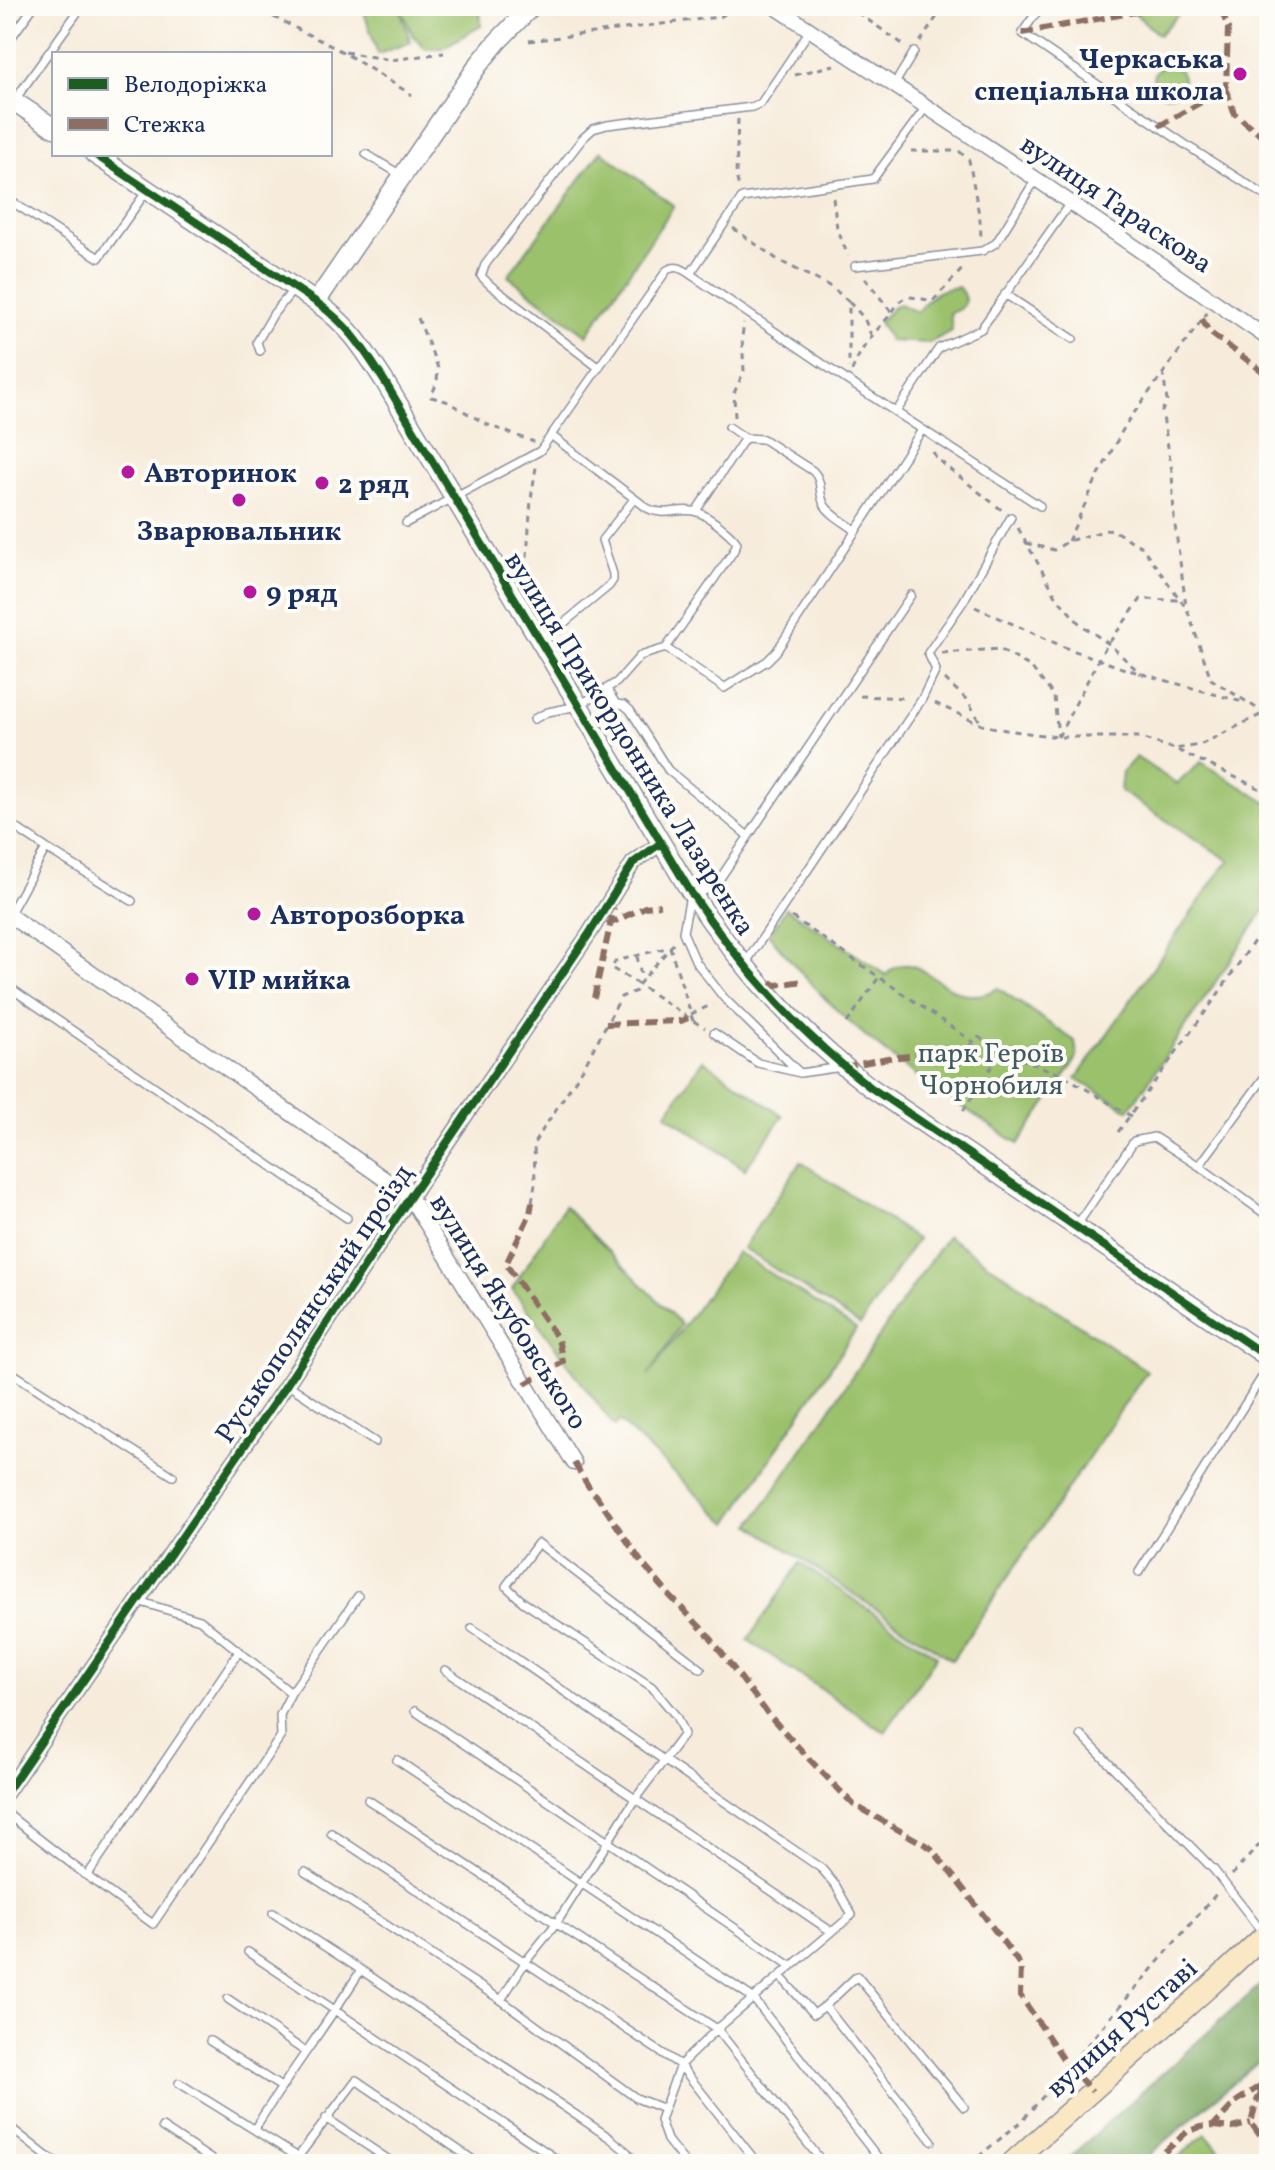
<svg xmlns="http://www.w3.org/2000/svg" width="1275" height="2170" font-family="Vollkorn,serif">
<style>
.green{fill:#9bc16c;stroke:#5b7865;stroke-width:2}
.forest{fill:#7ca760;stroke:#4c6b5f;stroke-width:2}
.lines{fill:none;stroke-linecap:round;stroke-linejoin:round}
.service-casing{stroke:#898e9c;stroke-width:10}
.minor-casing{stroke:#898e9c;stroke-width:17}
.tertiary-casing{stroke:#898e9c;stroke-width:21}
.secondary-casing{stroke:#898e9c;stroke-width:23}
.path{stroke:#898e9c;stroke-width:3;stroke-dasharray:6 6;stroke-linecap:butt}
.service{stroke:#fff;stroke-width:7}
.minor{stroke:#fff;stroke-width:14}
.tertiary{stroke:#fff;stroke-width:18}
.secondary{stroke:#fae7c3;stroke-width:20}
.quiet{stroke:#8d6e63;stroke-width:6;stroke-dasharray:12 6;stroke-linecap:butt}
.cycleway-casing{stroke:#fdfcf7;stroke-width:13}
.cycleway{stroke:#1b5e20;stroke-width:8}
.poi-dot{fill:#b5179e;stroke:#fdfcf7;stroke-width:3}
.labels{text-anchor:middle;stroke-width:8;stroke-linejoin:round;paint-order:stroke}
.poi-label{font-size:28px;font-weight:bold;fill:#1b2f5e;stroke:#fdfcf7;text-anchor:start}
.street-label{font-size:28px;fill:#1b2f5e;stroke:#fdfcf7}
.park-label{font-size:28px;fill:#415b62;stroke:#fdfcf7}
</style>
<rect width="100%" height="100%" fill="#fdfcf7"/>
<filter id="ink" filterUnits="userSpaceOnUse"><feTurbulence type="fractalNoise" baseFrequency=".0125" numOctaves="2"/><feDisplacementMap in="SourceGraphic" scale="16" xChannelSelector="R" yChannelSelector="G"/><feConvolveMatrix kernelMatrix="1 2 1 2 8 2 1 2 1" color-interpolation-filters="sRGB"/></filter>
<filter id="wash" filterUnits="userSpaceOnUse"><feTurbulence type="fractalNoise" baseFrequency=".006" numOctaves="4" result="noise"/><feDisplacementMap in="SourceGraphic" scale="32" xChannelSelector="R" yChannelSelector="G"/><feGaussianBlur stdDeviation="1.8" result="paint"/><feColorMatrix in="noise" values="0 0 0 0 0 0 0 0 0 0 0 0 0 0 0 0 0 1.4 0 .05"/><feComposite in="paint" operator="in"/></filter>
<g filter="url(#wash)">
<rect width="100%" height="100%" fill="#f7ecdb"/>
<path class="green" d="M 362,6 L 399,6 L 411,42 L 378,54 Z
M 400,6 L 480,6 L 481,26 L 442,48 L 426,49 L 413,36 Z
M 1140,6 L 1186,6 L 1159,35 L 1134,13 Z
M1153 80a15 15 0 1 1 30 0a15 15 0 1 1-30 0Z
M 601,151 L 674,206 L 587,335 L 508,276 Z
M 958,287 C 970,300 965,309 950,313 L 952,331 L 929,343 L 890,341 L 879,322 L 894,306 L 899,304 L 917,312 C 931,295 936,289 958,287 Z
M 1136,757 L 1177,784 L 1201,762 L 1269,804 L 1269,903 L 1129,1110 L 1076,1079 L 1222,869 L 1230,861 L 1120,791 L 1122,772 Z
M 786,908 L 886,975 C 919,937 948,1019 998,988 L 1075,1041 L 1077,1056 L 1072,1066 L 1018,1144 C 962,1106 903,1070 853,1025 C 822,998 795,966 769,935 Z
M 703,1060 L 783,1116 L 745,1169 L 666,1114 Z
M 801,1162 L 917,1239 L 860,1325 L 743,1248 Z
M 564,1206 L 681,1324 L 648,1376 L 737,1252 L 856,1329 L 728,1523 L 619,1421 L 615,1427 L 512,1289 Z
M 947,1236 L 1147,1371 L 952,1660 L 751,1525 Z
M 800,1563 L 937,1656 L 885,1732 L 748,1640 Z
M 1206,2134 L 1231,2164 L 1170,2164 Z"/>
<path class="forest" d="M 1269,1977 L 1269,2052 L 1139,2164 L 1062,2164 Z"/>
</g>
<g filter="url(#ink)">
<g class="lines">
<g class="service-casing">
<path id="service" d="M 1041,6 L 1022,33 L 1189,147 L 1269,198
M 6,45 L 34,6
M 894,85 L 914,52
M 14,101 L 82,6
M 366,154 L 401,175
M 6,198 L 99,258 L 146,192
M 855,266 L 982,251 L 996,243 L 1036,179
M 690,274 L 848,381 L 1040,506
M 1005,294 L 1073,339
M 260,351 L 257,342 L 274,313 L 294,289
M 599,368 L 490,285 L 481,276 L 485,265 L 583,138 L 593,129 L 607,125 L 752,107 L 761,103 L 810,30
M 896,412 L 939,348 L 981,329 L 1070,203
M 745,438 L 763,439 L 813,471 C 823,481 818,492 824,504 C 829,514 846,523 856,531
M 696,511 L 745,438 L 729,427
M 406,523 L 540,451 L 667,270 C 676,265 681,268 690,274 L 742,198 L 873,179 L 926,107
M 541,642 L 609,586 L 613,580 L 613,574 L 602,540 L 634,499
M 666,648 L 724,688 L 767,661 L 776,652 L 922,430
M 607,689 L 616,704 L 624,705 L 630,710 L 668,770 L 748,836
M 534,719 L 548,712 L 578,706 L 617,682 L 640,656 L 666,648 L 733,552 L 737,543 C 732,534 707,515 697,512 C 681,506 665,518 647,508 L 552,436
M 6,821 L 46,848 L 9,915
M 46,848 L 132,901
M 690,896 L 683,932 L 696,962 L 724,998 L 800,1073
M 694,897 L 709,888 L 721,877 L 911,595
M 745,964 L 922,699 L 936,670 L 928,653 L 963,602 L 1011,517
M 6,985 L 347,1218
M 714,1033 L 758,1063 L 800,1073 L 842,1067
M 1199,1166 L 1269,1071
M 1077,1225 L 1134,1141 L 1154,1137 L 1199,1166 L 1269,1217
M 6,1369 L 173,1476
M 287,1384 L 375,1442
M 1139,1572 L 1269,1366
M 138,1601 L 200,1620 L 291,1693 L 358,1596
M 472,1628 L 822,1869 L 836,1886 L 852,1915 L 717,2029 L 680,2065 L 660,2120 L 667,2140 L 686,2164
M 445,1670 L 832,1932
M 415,1711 L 791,1966
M 1081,1735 L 1214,1870 L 1263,1933
M 397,1760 L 753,1998 L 883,2164
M 368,1800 L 717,2029 L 824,2164
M 6,1813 L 87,1876 L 238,1653
M 331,1833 L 680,2065 L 758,2164
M 305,1872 L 501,2000 L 636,2098 L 664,2109
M 87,1876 L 153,1924 L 281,1736 L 280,1715 L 291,1693
M 273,1913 L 361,1970 L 610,2138 L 627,2152 L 619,2164
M 248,1952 L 564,2164
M 780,1976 L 814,2014 L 825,2006 L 932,2141
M 228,1999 L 306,2052
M 501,2000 L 526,1961 L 556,1924 L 635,1799 L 684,1734 L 676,1716 L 652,1687 L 523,1602 L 506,1586 L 538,1543 L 701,1669
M 825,2006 L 857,1976 L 964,2107
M 210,2041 L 281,2087
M 179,2083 L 298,2157 L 356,2080 L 479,2164
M 326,2118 L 395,2164
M 6,2124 L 45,2155 L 61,2164
M 162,2127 L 218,2164
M 255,2128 C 289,2074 327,2024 361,1970
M 627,2152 L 636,2164
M 298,2157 L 309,2164"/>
</g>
<g class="minor-casing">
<path id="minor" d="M 774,6 L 1036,179 L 1269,339
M 6,913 L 410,1197 L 574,1463
M 6,1793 L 287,1384 L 410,1197 L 589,934 L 633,863 L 661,843"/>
</g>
<g class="tertiary-casing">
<path id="tertiary" d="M 6,96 L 54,128
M 94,154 L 316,302 C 349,325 363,348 385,382 L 690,891 C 739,965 799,1033 870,1087 L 1269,1358
M 316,302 L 479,64 L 497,42 L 532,6"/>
</g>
<g class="secondary-casing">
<path id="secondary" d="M 1010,2164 L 1209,1987 L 1269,1931"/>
</g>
<path class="path" d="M 252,6 L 343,52 L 412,95
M 848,6 L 904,45
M 529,41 L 710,18 L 720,17 L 730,11
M 920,42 L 944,6
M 345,52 L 390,60 L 444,53
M 795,75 L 834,65
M 738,119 L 736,176 L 739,187
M 911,151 L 959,151 L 969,160 L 980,220 L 981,237
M 833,198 L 837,228 L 848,256
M 733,228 L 778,260 L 833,288 L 849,302 L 849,368
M 865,278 L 892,313
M 849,302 L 864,318 L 871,335
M 418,318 L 438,368 L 437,382 L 431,397 L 446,401 L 488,425 L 534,442
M 852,371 C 860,348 875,332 891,314 C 896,307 899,299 908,297 C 916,297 926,300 933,301 L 965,266
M 1163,372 L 1167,401 L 1162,411 L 1172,471 L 1174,518 L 1186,605
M 735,417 L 734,393 L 744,371 L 742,337 L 744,323
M 933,452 L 936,458 L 1003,511
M 1018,528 L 1058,599 L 1080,624 L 1109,644 L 1141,674
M 1068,541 L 1097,478 L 1126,424 L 1207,313
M 1026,543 L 1054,550 L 1068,541 L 1111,529 L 1142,547 L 1187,609 L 1211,679 L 1264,713 L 1269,712
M 527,557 L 531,499 L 536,467
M 975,607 L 1064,647 L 1125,669 L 1246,703
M 942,653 L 999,649 L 1031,667 L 1054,696 L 1058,737
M 945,679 L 968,701 L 982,725
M 860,696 L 908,698
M 935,703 L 982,725 L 1006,730 L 1058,737 L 1138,737 L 1175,749
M 1269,719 L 1264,713 L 1200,745 L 1175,749 L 1269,793
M 1058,737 L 1103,651 L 1141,599 L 1180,600
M 792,917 L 973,1042 L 977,1036 L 1001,1052 L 1063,1075 L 1131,1116
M 637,956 L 642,980
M 691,1014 L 713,1004
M 693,1021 L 670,947 L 616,961 L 611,968 C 644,986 673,1009 705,1028
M 847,1023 L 879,977
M 973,1042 L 968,1048 L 991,1064
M 963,1111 L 1001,1052
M 1118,1132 L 1214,1000 L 1269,919
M 532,1202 L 535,1184 L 534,1143 L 583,1068 L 621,997 L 636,991 L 639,984 L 675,942
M 1232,1875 L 1269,1834
M 969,2164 L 1022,2121 L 1217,1893"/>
<use href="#service" class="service"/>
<use href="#minor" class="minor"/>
<use href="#tertiary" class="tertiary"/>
<use href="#secondary" class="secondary"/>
<path class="quiet" d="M 1022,33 L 1168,6
M 1226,88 L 1234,113 L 1269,142
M 1159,126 L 1226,88 L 1228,28 L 1220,6
M 1202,319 L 1209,332 L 1269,376
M 607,925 L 645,907 L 660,905
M 771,982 L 776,985 L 804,981
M 594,998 L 614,908
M 606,1024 L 681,1021 L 688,1018
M 844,1067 L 888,1058 L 953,1052 L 968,1048
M 525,1384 L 563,1362 L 558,1339 L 506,1264 L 530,1214 L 532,1202
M 574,1463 L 592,1492 L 596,1495 L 642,1563 L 670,1596 L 709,1636 L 768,1714 L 811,1761 L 854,1805 L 931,1848 L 979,1909 L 1021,1966 L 1020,1995 L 1068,2066 L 1092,2091
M 1269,2075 L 1256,2103 L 1251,2123 L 1269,2148
M 1213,2126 L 1232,2128 L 1251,2123
M 1151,2164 L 1187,2132 L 1200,2127 L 1213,2126 L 1237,2101 L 1263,2084"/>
<g class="cycleway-casing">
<path id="cycleway" d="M 94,154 L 316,302 C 349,325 363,348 385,382 L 690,891 C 739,965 799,1033 870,1087 L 1269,1358
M 6,1793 L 287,1384 L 410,1197 L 589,934 L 633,863 L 661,843"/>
</g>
<use href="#cycleway" class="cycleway"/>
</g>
</g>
<g class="poi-dot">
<circle cx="1240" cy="74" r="8"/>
<circle cx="128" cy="472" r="8"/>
<circle cx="322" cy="483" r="8"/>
<circle cx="239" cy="500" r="8"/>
<circle cx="250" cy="592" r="8"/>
<circle cx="254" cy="914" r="8"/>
<circle cx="192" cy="979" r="8"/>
</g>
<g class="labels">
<g class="poi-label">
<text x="1224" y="68" text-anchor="end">Черкаська<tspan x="1224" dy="32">спеціальна школа</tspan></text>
<text x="144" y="482">Авторинок</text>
<text x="338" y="493">2 ряд</text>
<text x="239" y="540" text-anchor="middle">Зварювальник</text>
<text x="266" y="602">9 ряд</text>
<text x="270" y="924">Авторозборка</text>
<text x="208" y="989">VIP мийка</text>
</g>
<g class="street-label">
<text transform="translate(1117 203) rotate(34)" y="10">вулиця Тараскова</text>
<text transform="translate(631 743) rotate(58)" y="10">вулиця Прикордонника Лазаренка</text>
<text transform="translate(313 1303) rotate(-56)" y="10">Руськополянський проїзд</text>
<text transform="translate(510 1311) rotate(58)" y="10">вулиця Якубовського</text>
<text transform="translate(1121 2027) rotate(-42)" y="10">вулиця Руставі</text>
</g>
<g class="park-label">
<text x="991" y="1062">парк Героїв<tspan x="991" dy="32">Чорнобиля</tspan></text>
</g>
</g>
<rect width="1275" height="2170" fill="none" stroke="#fdfcf7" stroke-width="32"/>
<rect x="52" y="52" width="280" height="104" fill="#fdfcf7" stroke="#a3aaba" stroke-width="2"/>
<rect x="68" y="78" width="40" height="12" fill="#1b5e20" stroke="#a3aaba" stroke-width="2"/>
<text x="124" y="92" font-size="24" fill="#1b2f5e">Велодоріжка</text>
<rect x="68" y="118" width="40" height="12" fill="#8d6e63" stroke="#a3aaba" stroke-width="2"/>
<text x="124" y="132" font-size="24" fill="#1b2f5e">Стежка</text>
</svg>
